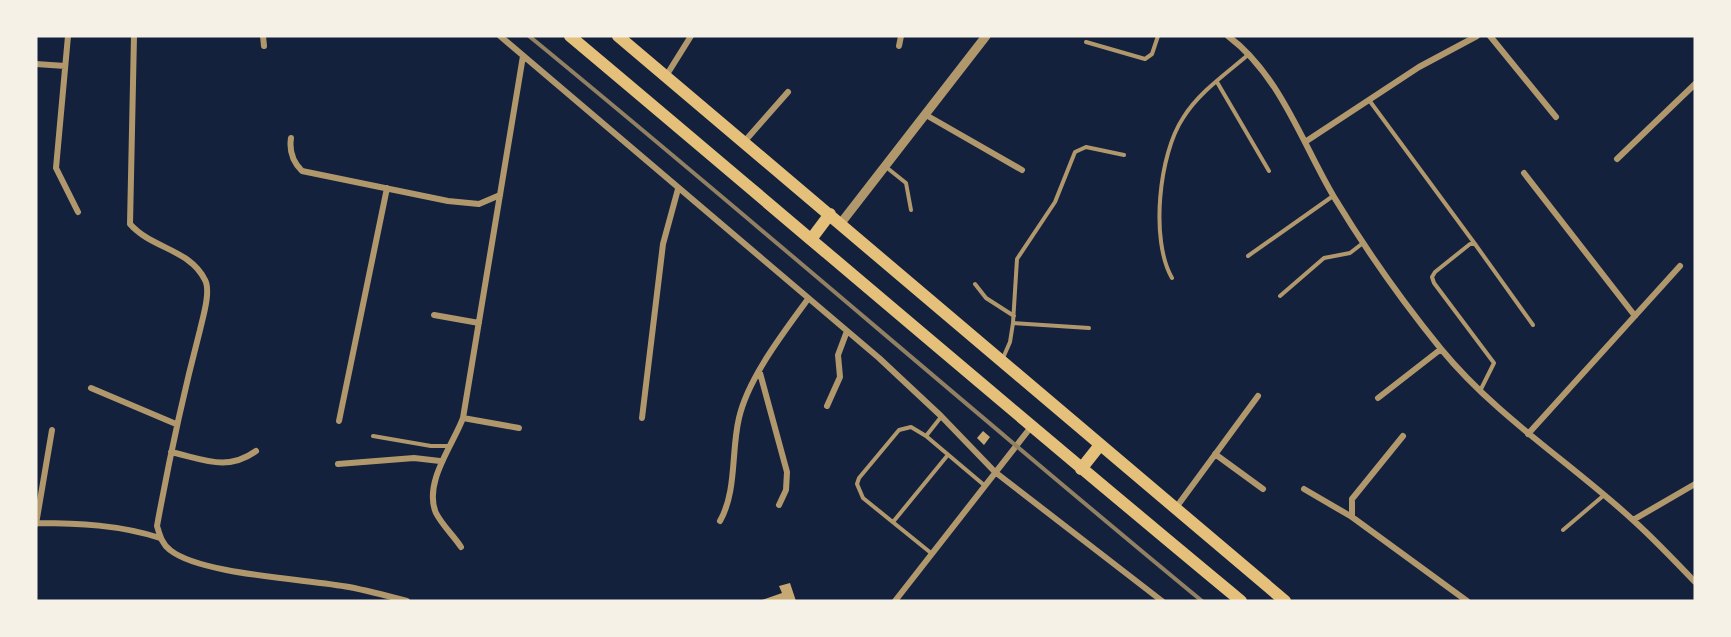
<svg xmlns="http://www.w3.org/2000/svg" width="1731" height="637" font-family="Montserrat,sans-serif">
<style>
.building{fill:#c6a872}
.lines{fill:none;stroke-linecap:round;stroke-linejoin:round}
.service{stroke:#b1986c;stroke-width:4}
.minor{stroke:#b1986c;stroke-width:6}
.tertiary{stroke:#b1986c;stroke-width:9}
.trunk{stroke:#e5c07b;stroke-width:12}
.rail{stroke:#918062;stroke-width:4}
</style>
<rect width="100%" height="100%" fill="#14213d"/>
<path class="building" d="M 983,431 L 990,437 L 984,445 L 977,438 Z
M 790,583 L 796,601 L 759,601 L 782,593 L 779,586 Z"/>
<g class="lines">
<path class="service" d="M 1086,42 L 1145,59 L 1152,54 L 1158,36
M 1217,82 L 1269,171
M 1369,100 L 1475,244
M 886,167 L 906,183 L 911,210
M 1248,256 L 1333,196
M 1172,278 C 1150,240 1159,154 1183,118 C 1199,92 1227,73 1249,54
M 975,284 L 986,298 L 1014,316
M 1280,296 L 1324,258 L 1350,253 L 1363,243
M 1013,323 L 1089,328
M 1003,358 L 1010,342 L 1013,323 L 1017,259 L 1055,202 L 1075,152 L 1086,147 L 1124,155
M 1480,391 L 1494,363 L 1434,283 L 1432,277 L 1435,272 L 1470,244 L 1475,244 L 1533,325
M 373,436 L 431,446 L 450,446
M 926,436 L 941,417
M 893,522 L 947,456
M 1563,530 L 1603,496
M 931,553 L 863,498 L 857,484 L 859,478 L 899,430 L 911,427 L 926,436 L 984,485"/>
<path class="minor" d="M 68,36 L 56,168 L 78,212
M 134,36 L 130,224 C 152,249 190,249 205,280 C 211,291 203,317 200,330 C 183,395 169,460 157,526 C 160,536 162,544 170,550 C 201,575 308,579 349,587 C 369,591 388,596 407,601
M 263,36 L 264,46
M 500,36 L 879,358 L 941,416 L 995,472 L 1162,601
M 1228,36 C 1280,75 1302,143 1334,197 C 1366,250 1402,301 1441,349 C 1497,417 1570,462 1634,521 C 1655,540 1675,561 1695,582
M 1490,36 L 1556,117
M 899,46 L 901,36
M 36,64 L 65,66
M 666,76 L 691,36
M 926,115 L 1022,170
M 291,138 C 289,151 293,162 302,171 L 448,201 L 479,204 L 500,195
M 744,142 L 788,92
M 1305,142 L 1419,67 L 1477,36
M 1617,159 L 1695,84
M 1524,173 L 1635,316
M 434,315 L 479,323
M 760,373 L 787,472 L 786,490 L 779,505
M 91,388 L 176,424
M 1378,398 L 1441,349
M 827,406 L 840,377 L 838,355 L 847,331
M 463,418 L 519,428
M 642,418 L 663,244 L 678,189
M 339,421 L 387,188
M 1528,434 L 1680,266
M 171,452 C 203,459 227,472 256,451
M 1215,454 L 1263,489
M 338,464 L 414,458 L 440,461
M 1304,489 L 1352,517 L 1467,601
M 1175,509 L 1258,396
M 1352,517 L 1352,499 L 1403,436
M 1633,520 L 1695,484
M 720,521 C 737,491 731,451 739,418 C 748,378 784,332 808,299
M 37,523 C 78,523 120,525 160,538
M 36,524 L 52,430
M 461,547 C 454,536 442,525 436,513 C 423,483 453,445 463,418 L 523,56
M 895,601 L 1031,427"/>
<path class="tertiary" d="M 841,223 L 986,36"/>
<path class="trunk" d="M 570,36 C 794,224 1016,415 1241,601
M 618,36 L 1285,601
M 812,238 L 830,214
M 1081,469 L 1100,445"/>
<path class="rail" d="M 529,36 C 756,222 976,415 1202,601"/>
</g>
<rect width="1731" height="637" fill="none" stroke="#f6f1e7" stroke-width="75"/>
</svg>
